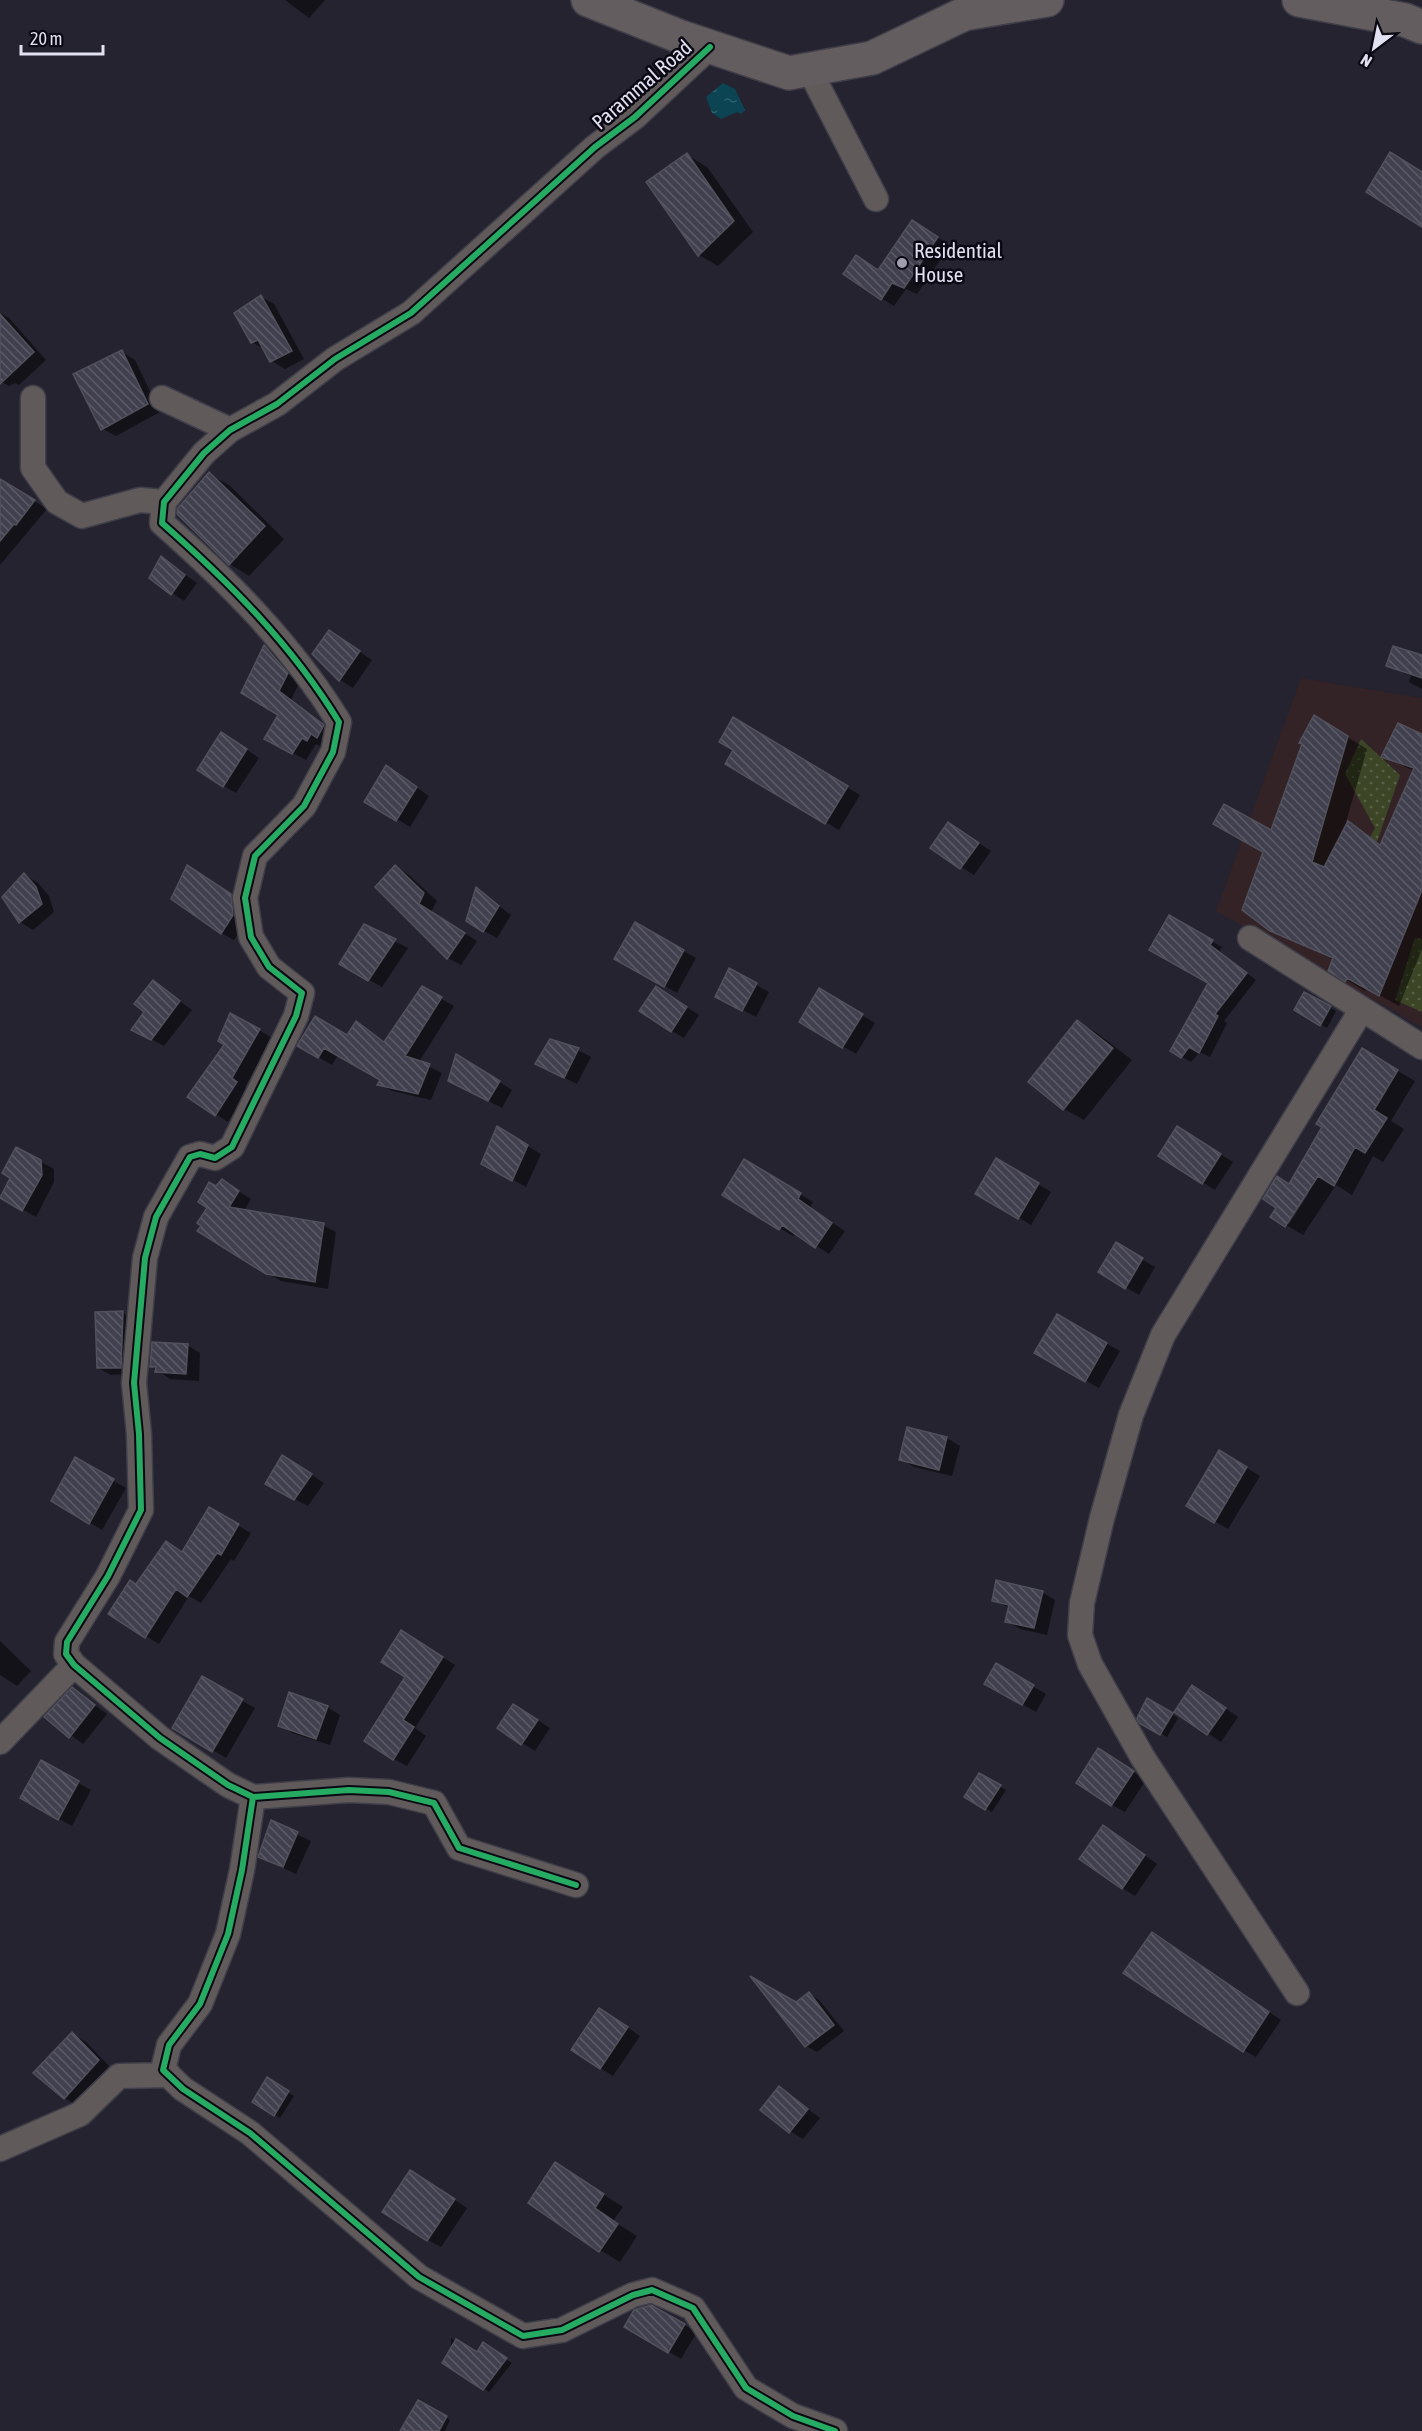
<svg xmlns="http://www.w3.org/2000/svg" width="1422" height="2431" font-family="'Asap Condensed',sans-serif">
<style>
.education{fill:#332226}
.park{fill:url(#park-dots)}
.water{fill:url(#water-ripples)}
.shadow{fill:#0007;fill-rule:evenodd}
.building{fill:url(#building-back-hatch);stroke:#51505b;stroke-width:1.5}
.lines{fill:none;stroke-linecap:round;stroke-linejoin:round}
.street-casing{stroke:#3f3e49;stroke-width:27}
.secondary-casing{stroke:#3f3e49;stroke-width:36}
.street{stroke:#605a5b;stroke-width:24}
.secondary{stroke:#645d5f;stroke-width:33}
.cycleway-casing{stroke:#0a0913;stroke-width:10}
.cycleway{stroke:#26ab63;stroke-width:6}
.poi-dot{fill:#a09eae;stroke:#0a0913;stroke-width:2}
.labels{text-anchor:middle;stroke-width:5;stroke-linejoin:round;paint-order:stroke}
.street-label{font-size:21px;fill:#e2e1f2;stroke:#0a0913}
.poi-label{font-size:21px;fill:#e2e1f2;stroke:#0a0913;text-anchor:start}
</style>
<defs>
<pattern id="park-dots" width="8" height="8" patternUnits="userSpaceOnUse" patternTransform="scale(1.5)"><rect width="8" height="8" fill="#3c4627"/><path d="M2 2h.1M6 6h.1" fill="none" stroke="#586047" stroke-width="1.8" stroke-linecap="round"/></pattern>
<pattern id="water-ripples" width="26" height="14" patternUnits="userSpaceOnUse" patternTransform="scale(1.5)"><rect width="26" height="14" fill="#0c4453"/><path d="M2 4q2-2 4 0t4 0M15 11q2-2 4 0t4 0" fill="none" stroke="#2f5f6c"/></pattern>
<pattern id="building-back-hatch" width="6" height="6" patternUnits="userSpaceOnUse" patternTransform="scale(1.5)"><rect width="6" height="6" fill="#41404e"/><path d="M-1 5l2 2M0 0l6 6M5-1l2 2" fill="none" stroke="#5c5b68"/></pattern>
</defs>
<rect width="100%" height="100%" fill="#24232f"/>
<path class="education" d="M 1301,678 L 1422,698 L 1422,1027 L 1216,911 Z"/>
<path class="park" d="M 1361,739 L 1400,775 L 1378,839 L 1332,941 L 1318,935 L 1375,828 L 1345,774 Z
M 1415,938 L 1422,939 L 1422,1012 L 1395,1000 Z"/>
<path class="water" d="M 723,83 L 735,89 L 745,110 L 741,114 L 737,112 L 721,119 L 712,113 L 706,97 Z"/>
<path class="shadow" d="M 285,0 L 325,0 L 309,18 Z
M 687,155 L 707,167 L 753,232 L 718,266 L 699,255 Z
M 926,229 L 950,246 L 917,294 L 906,289 L 894,306 L 881,298 L 879,271 Z
M 261,297 L 274,304 L 304,359 L 285,369 L 272,361 L 265,350 L 252,342 Z
M 0,313 L 9,318 L 46,360 L 19,385 L 15,383 L 9,386 L 0,381 Z
M 122,352 L 135,360 L 160,412 L 116,436 L 103,429 Z
M 209,474 L 229,485 L 284,539 L 249,576 L 230,564 L 179,514 Z
M 0,480 L 47,509 L 0,565 Z
M 162,558 L 197,583 L 184,601 L 172,593 Z
M 330,632 L 372,660 L 353,688 L 340,680 L 314,654 Z
M 265,647 L 277,655 L 300,681 L 291,700 L 336,733 L 325,741 L 321,747 L 316,744 L 306,760 L 266,739 L 280,714 Z
M 1422,657 L 1422,689 L 1409,682 L 1411,676 L 1388,666 Z
M 733,719 L 860,795 L 839,830 L 727,764 L 735,749 Z
M 1334,729 L 1367,749 L 1346,822 L 1382,845 L 1414,771 L 1383,756 L 1422,735 L 1422,949 L 1399,1006 L 1367,988 L 1365,991 L 1330,970 L 1334,960 L 1271,930 L 1272,832 Z
M 234,741 L 259,758 L 236,793 L 224,786 Z
M 399,775 L 429,796 L 410,827 L 366,801 Z
M 961,831 L 991,851 L 974,875 L 961,867 Z
M 396,867 L 409,875 L 437,901 L 431,912 L 477,941 L 461,965 L 448,958 L 378,887 Z
M 201,874 L 244,903 L 246,923 L 234,940 L 221,933 Z
M 25,875 L 38,883 L 49,896 L 54,912 L 33,930 L 20,922 Z
M 477,889 L 511,915 L 497,938 L 484,931 Z
M 1169,917 L 1222,947 L 1219,952 L 1256,980 L 1224,1021 L 1227,1023 L 1210,1057 L 1200,1052 L 1191,1062 L 1182,1057 L 1210,983 Z
M 635,924 L 696,958 L 677,993 L 616,958 Z
M 364,926 L 408,948 L 382,987 L 341,964 Z
M 730,970 L 769,992 L 756,1017 L 730,1003 Z
M 153,982 L 192,1010 L 164,1046 L 133,1029 L 146,1012 Z
M 422,988 L 454,1006 L 419,1062 L 442,1073 L 431,1100 L 392,1091 L 379,1084 L 382,1080 L 338,1055 L 332,1065 L 299,1046 L 348,1037 L 357,1023 L 386,1042 Z
M 820,990 L 875,1023 L 856,1054 L 801,1021 Z
M 1305,994 L 1336,1011 L 1327,1028 L 1296,1010 Z
M 669,996 L 699,1015 L 684,1038 L 672,1031 Z
M 1078,1022 L 1097,1033 L 1132,1060 L 1084,1120 L 1064,1109 L 1030,1082 Z
M 259,1030 L 272,1038 L 245,1087 L 249,1090 L 228,1122 L 189,1097 Z
M 578,1050 L 591,1057 L 577,1084 L 550,1071 Z
M 1379,1060 L 1415,1081 L 1391,1121 L 1404,1129 L 1383,1162 L 1373,1156 L 1352,1195 L 1336,1185 L 1303,1235 L 1272,1217 L 1290,1186 ZM 1305,1193 L 1309,1193 L 1289,1224 L 1286,1222 Z
M 470,1063 L 512,1090 L 502,1108 L 463,1088 Z
M 498,1128 L 541,1154 L 526,1187 L 483,1163 Z
M 1190,1135 L 1233,1162 L 1215,1190 L 1202,1182 Z
M 17,1149 L 54,1169 L 54,1182 L 36,1217 L 1,1197 L 12,1177 Z
M 997,1160 L 1051,1192 L 1031,1225 L 977,1193 Z
M 744,1161 L 813,1202 L 810,1208 L 845,1231 L 829,1254 L 795,1232 L 793,1236 L 724,1195 Z
M 222,1181 L 251,1199 L 244,1211 L 323,1225 L 336,1232 L 328,1289 L 281,1281 L 267,1273 L 209,1207 Z
M 1116,1244 L 1155,1267 L 1139,1295 L 1100,1272 Z
M 123,1313 L 136,1320 L 134,1374 L 111,1375 L 98,1368 Z
M 1057,1316 L 1120,1351 L 1099,1388 L 1036,1352 Z
M 187,1345 L 200,1353 L 199,1381 L 170,1379 L 151,1366 Z
M 908,1429 L 947,1438 L 960,1446 L 952,1476 L 914,1467 L 901,1459 Z
M 1220,1452 L 1260,1476 L 1228,1529 L 1188,1506 Z
M 76,1460 L 126,1488 L 102,1530 L 53,1501 Z
M 295,1464 L 324,1483 L 308,1506 L 280,1491 Z
M 209,1509 L 251,1533 L 234,1561 L 231,1559 L 201,1603 L 189,1596 L 159,1644 L 110,1614 L 182,1552 Z
M 1042,1592 L 1055,1600 L 1047,1635 L 1020,1629 L 1007,1621 L 1010,1608 L 993,1600 Z
M 414,1639 L 455,1665 L 415,1728 L 426,1736 L 407,1766 L 394,1759 Z
M 0,1641 L 31,1671 L 17,1686 L 0,1675 Z
M 997,1665 L 1046,1694 L 1036,1712 L 986,1683 Z
M 202,1678 L 255,1708 L 226,1758 L 174,1727 Z
M 73,1689 L 107,1714 L 83,1744 L 46,1717 Z
M 1206,1695 L 1238,1717 L 1221,1742 L 1176,1712 Z
M 1148,1700 L 1178,1718 L 1167,1737 L 1140,1721 Z
M 327,1707 L 340,1715 L 330,1745 L 292,1733 L 279,1725 Z
M 527,1713 L 550,1728 L 535,1751 L 522,1743 Z
M 1112,1758 L 1146,1780 L 1125,1812 L 1112,1805 Z
M 41,1762 L 91,1790 L 72,1826 L 22,1798 Z
M 980,1775 L 1006,1790 L 992,1812 L 966,1796 Z
M 272,1822 L 311,1841 L 296,1874 L 260,1857 Z
M 1116,1835 L 1157,1864 L 1135,1896 L 1122,1888 Z
M 1164,1941 L 1281,2020 L 1256,2057 L 1244,2050 Z
M 756,1980 L 796,2003 L 809,1994 L 819,2000 L 844,2031 L 817,2052 L 806,2046 Z
M 613,2017 L 640,2036 L 613,2076 L 600,2068 Z
M 73,2034 L 86,2042 L 111,2068 L 77,2105 L 64,2098 Z
M 267,2079 L 294,2096 L 280,2118 L 254,2102 Z
M 779,2088 L 820,2118 L 803,2139 L 790,2131 Z
M 556,2164 L 623,2207 L 613,2221 L 637,2236 L 620,2262 L 600,2250 Z
M 423,2179 L 467,2208 L 441,2247 L 428,2240 Z
M 651,2307 L 697,2332 L 681,2359 L 626,2327 Z
M 451,2338 L 477,2354 L 489,2348 L 512,2363 L 489,2392 L 451,2366 Z
M 418,2402 L 450,2420 L 445,2431 L 402,2431 Z"/>
<path class="building" d="M 1390,152 L 1422,172 L 1422,227 L 1366,192 Z
M 687,153 L 734,221 L 698,256 L 646,182 Z
M 912,220 L 938,237 L 904,288 L 892,283 L 881,300 L 843,274 L 856,255 L 878,270 Z
M 261,295 L 292,351 L 270,362 L 258,340 L 251,343 L 234,313 Z
M 0,314 L 34,352 L 0,384 Z
M 122,350 L 148,404 L 101,430 L 73,374 Z
M 209,472 L 265,526 L 229,565 L 177,514 L 178,508 Z
M 0,479 L 35,500 L 16,525 L 14,524 L 0,541 Z
M 161,556 L 185,575 L 171,595 L 149,578 Z
M 329,630 L 360,651 L 339,681 L 312,654 Z
M 264,645 L 288,673 L 279,691 L 324,725 L 317,738 L 311,734 L 307,741 L 302,738 L 292,754 L 264,739 L 278,715 L 241,693 Z
M 1393,646 L 1422,655 L 1422,678 L 1386,666 Z
M 1314,715 L 1348,736 L 1312,862 L 1324,867 L 1348,821 L 1380,845 L 1414,768 L 1381,757 L 1398,723 L 1422,734 L 1422,890 L 1379,996 L 1347,978 L 1345,982 L 1328,971 L 1333,958 L 1270,931 L 1242,910 L 1263,852 L 1213,824 L 1224,804 L 1271,830 L 1302,744 L 1299,743 Z
M 733,717 L 848,786 L 825,824 L 725,764 L 733,750 L 719,742 Z
M 221,732 L 247,749 L 223,787 L 197,770 Z
M 386,765 L 417,787 L 396,821 L 364,802 Z
M 948,822 L 979,843 L 960,869 L 930,848 Z
M 187,865 L 231,894 L 233,915 L 221,934 L 171,899 Z
M 395,865 L 424,893 L 419,904 L 465,933 L 447,959 L 375,887 Z
M 24,873 L 36,887 L 42,904 L 19,923 L 2,897 Z
M 476,887 L 499,906 L 483,932 L 466,921 Z
M 1169,915 L 1213,940 L 1210,945 L 1247,973 L 1215,1014 L 1218,1016 L 1199,1053 L 1189,1047 L 1181,1058 L 1170,1051 L 1208,983 L 1149,950 Z
M 635,922 L 684,950 L 664,987 L 614,959 Z
M 364,924 L 396,939 L 368,981 L 339,964 Z
M 729,968 L 757,983 L 742,1011 L 715,997 Z
M 153,980 L 180,1001 L 151,1040 L 131,1030 L 144,1012 L 134,1004 Z
M 422,986 L 442,997 L 405,1056 L 430,1064 L 418,1094 L 377,1085 L 380,1080 L 324,1048 L 318,1058 L 297,1046 L 315,1016 L 347,1035 L 356,1021 L 384,1042 Z
M 656,986 L 687,1007 L 671,1032 L 639,1011 Z
M 819,988 L 863,1014 L 842,1048 L 799,1022 Z
M 1304,992 L 1331,1006 L 1320,1026 L 1294,1010 Z
M 230,1013 L 260,1029 L 232,1078 L 237,1082 L 215,1116 L 187,1097 L 224,1045 L 218,1041 Z
M 1077,1020 L 1113,1048 L 1063,1110 L 1028,1082 Z
M 550,1039 L 579,1048 L 564,1078 L 535,1064 Z
M 1362,1048 L 1398,1070 L 1374,1110 L 1387,1118 L 1365,1153 L 1355,1147 L 1334,1186 L 1318,1176 L 1285,1227 L 1270,1217 L 1276,1208 L 1263,1199 L 1277,1176 L 1289,1184 L 1322,1127 L 1316,1124 Z
M 456,1054 L 500,1081 L 488,1101 L 448,1081 Z
M 497,1126 L 528,1145 L 512,1181 L 481,1164 Z
M 1177,1126 L 1221,1154 L 1202,1184 L 1158,1156 Z
M 16,1147 L 41,1160 L 42,1175 L 22,1211 L 0,1198 L 10,1178 L 2,1173 Z
M 996,1158 L 1039,1183 L 1018,1219 L 975,1194 Z
M 744,1159 L 801,1193 L 798,1199 L 832,1223 L 815,1248 L 782,1225 L 779,1230 L 722,1195 Z
M 222,1179 L 239,1191 L 229,1207 L 324,1223 L 315,1282 L 266,1274 L 197,1231 L 201,1226 L 197,1223 L 207,1208 L 198,1202 L 209,1182 L 216,1186 Z
M 1116,1242 L 1143,1258 L 1125,1289 L 1098,1272 Z
M 123,1311 L 121,1368 L 97,1368 L 95,1312 Z
M 1057,1314 L 1107,1343 L 1085,1382 L 1034,1353 Z
M 152,1342 L 188,1344 L 186,1374 L 155,1372 L 156,1367 L 150,1367 Z
M 907,1427 L 947,1437 L 939,1470 L 899,1460 Z
M 1219,1450 L 1247,1467 L 1214,1523 L 1186,1506 Z
M 282,1455 L 312,1474 L 294,1500 L 265,1484 Z
M 75,1457 L 114,1479 L 89,1524 L 51,1501 Z
M 209,1507 L 239,1524 L 221,1555 L 217,1553 L 187,1597 L 176,1589 L 145,1638 L 108,1614 L 130,1580 L 136,1584 L 166,1541 L 182,1552 Z
M 996,1580 L 1043,1591 L 1034,1628 L 1005,1622 L 1009,1605 L 992,1601 Z
M 401,1630 L 443,1657 L 403,1720 L 414,1727 L 393,1760 L 364,1741 L 405,1677 L 381,1662 Z
M 996,1663 L 1034,1685 L 1022,1705 L 984,1684 Z
M 202,1676 L 243,1699 L 212,1752 L 172,1728 Z
M 1192,1685 L 1226,1708 L 1207,1735 L 1174,1712 Z
M 72,1687 L 95,1705 L 69,1738 L 44,1717 Z
M 289,1692 L 328,1706 L 316,1739 L 278,1726 Z
M 1147,1698 L 1173,1713 L 1160,1735 L 1139,1723 L 1137,1718 Z
M 513,1704 L 538,1720 L 521,1745 L 497,1728 Z
M 1098,1748 L 1134,1771 L 1111,1806 L 1076,1783 Z
M 41,1760 L 79,1781 L 58,1820 L 20,1798 Z
M 979,1773 L 1001,1785 L 985,1810 L 964,1797 Z
M 271,1820 L 298,1832 L 283,1867 L 258,1857 Z
M 1103,1825 L 1145,1855 L 1122,1889 L 1079,1859 Z
M 1152,1932 L 1269,2012 L 1243,2052 L 1123,1973 Z
M 750,1976 L 796,2002 L 809,1992 L 834,2025 L 805,2047 Z
M 599,2008 L 628,2027 L 600,2069 L 571,2050 Z
M 72,2032 L 99,2060 L 64,2099 L 33,2073 Z
M 267,2077 L 289,2091 L 274,2116 L 252,2102 Z
M 779,2086 L 808,2109 L 789,2133 L 760,2110 Z
M 555,2162 L 604,2194 L 595,2208 L 618,2224 L 599,2252 L 528,2203 Z
M 410,2170 L 455,2199 L 427,2241 L 382,2212 Z
M 651,2305 L 685,2324 L 668,2353 L 624,2327 L 634,2310 Z
M 456,2339 L 477,2352 L 483,2342 L 507,2358 L 483,2390 L 442,2363 Z
M 418,2400 L 447,2416 L 439,2431 L 400,2431 Z"/>
<g class="lines">
<g class="street-casing">
<path id="street" d="M 809,69 L 876,199
M 33,398 L 33,468 L 57,502 L 82,516 L 140,500 L 164,502
M 162,398 L 230,430
M 1250,938 L 1422,1047
M 0,1742 L 74,1665
M 253,1797 L 242,1870 L 228,1934 L 200,2004 L 169,2045 L 163,2070 L 183,2089 L 250,2133 L 419,2277 L 523,2336 L 562,2330 L 633,2295 L 652,2290 L 693,2308 L 746,2388 L 793,2416 L 835,2431
M 576,1885 L 459,1848 L 434,1803 L 389,1792 L 349,1790 L 253,1797 L 228,1785 L 160,1738 L 74,1665 L 66,1654 L 67,1642 L 108,1576 L 141,1510 L 139,1434 L 134,1383 L 145,1258 L 156,1217 L 190,1157 L 200,1154 L 215,1158 L 232,1147 L 296,1016 L 302,993 L 269,967 L 251,937 L 245,898 L 255,856 L 304,806 L 333,752 L 339,722 C 292,645 229,582 162,523 L 164,502 L 204,453 L 230,430 L 277,404 L 335,359 L 411,313 L 595,147 L 635,117 L 710,47
M 1297,1993 L 1143,1758 L 1090,1664 L 1080,1635 L 1082,1603 L 1102,1518 L 1131,1415 L 1163,1335 L 1362,1009
M 0,2149 L 80,2114 L 119,2076 L 169,2075"/>
</g>
<g class="secondary-casing">
<path id="secondary" d="M 588,0 L 681,37 L 789,73 L 872,58 L 964,14 L 1047,0
M 1299,0 L 1405,20 L 1422,27"/>
</g>
<use href="#street" class="street"/>
<use href="#secondary" class="secondary"/>
<g class="cycleway-casing">
<path id="cycleway" d="M 253,1797 L 242,1870 L 228,1934 L 200,2004 L 169,2045 L 163,2070 L 183,2089 L 250,2133 L 419,2277 L 523,2336 L 562,2330 L 633,2295 L 652,2290 L 693,2308 L 746,2388 L 793,2416 L 835,2431
M 576,1885 L 459,1848 L 434,1803 L 389,1792 L 349,1790 L 253,1797 L 228,1785 L 160,1738 L 74,1665 L 66,1654 L 67,1642 L 108,1576 L 141,1510 L 139,1434 L 134,1383 L 145,1258 L 156,1217 L 190,1157 L 200,1154 L 215,1158 L 232,1147 L 296,1016 L 302,993 L 269,967 L 251,937 L 245,898 L 255,856 L 304,806 L 333,752 L 339,722 C 292,645 229,582 162,523 L 164,502 L 204,453 L 230,430 L 277,404 L 335,359 L 411,313 L 595,147 L 635,117 L 710,47"/>
</g>
<use href="#cycleway" class="cycleway"/>
</g>
<circle class="poi-dot" cx="902" cy="263" r="6"/>
<g class="labels">
<g class="street-label">
<text transform="translate(642 85) rotate(-41)" y="7">Parammal Road</text>
</g>
<g class="poi-label">
<text x="914" y="258">Residential<tspan x="914" dy="24">House</tspan></text>
</g>
</g>
<g transform="translate(1374 48) rotate(212)" stroke="#0a0913" stroke-width="4.5" paint-order="stroke">
<path d="M0-4.5L10 22L0 15L-10 22Z" fill="#e2e1f2"/>
<text y="-9" font-size="16" font-weight="bold" text-anchor="middle" fill="#e2e1f2">N</text>
</g>
<path d="M21 45v9h82v-9" fill="none" stroke="#e2e1f2" stroke-width="3"/>
<text x="30" y="45" font-size="18" fill="#e2e1f2" stroke="#0a0913" stroke-width="4.5" paint-order="stroke">20 m</text>
</svg>
